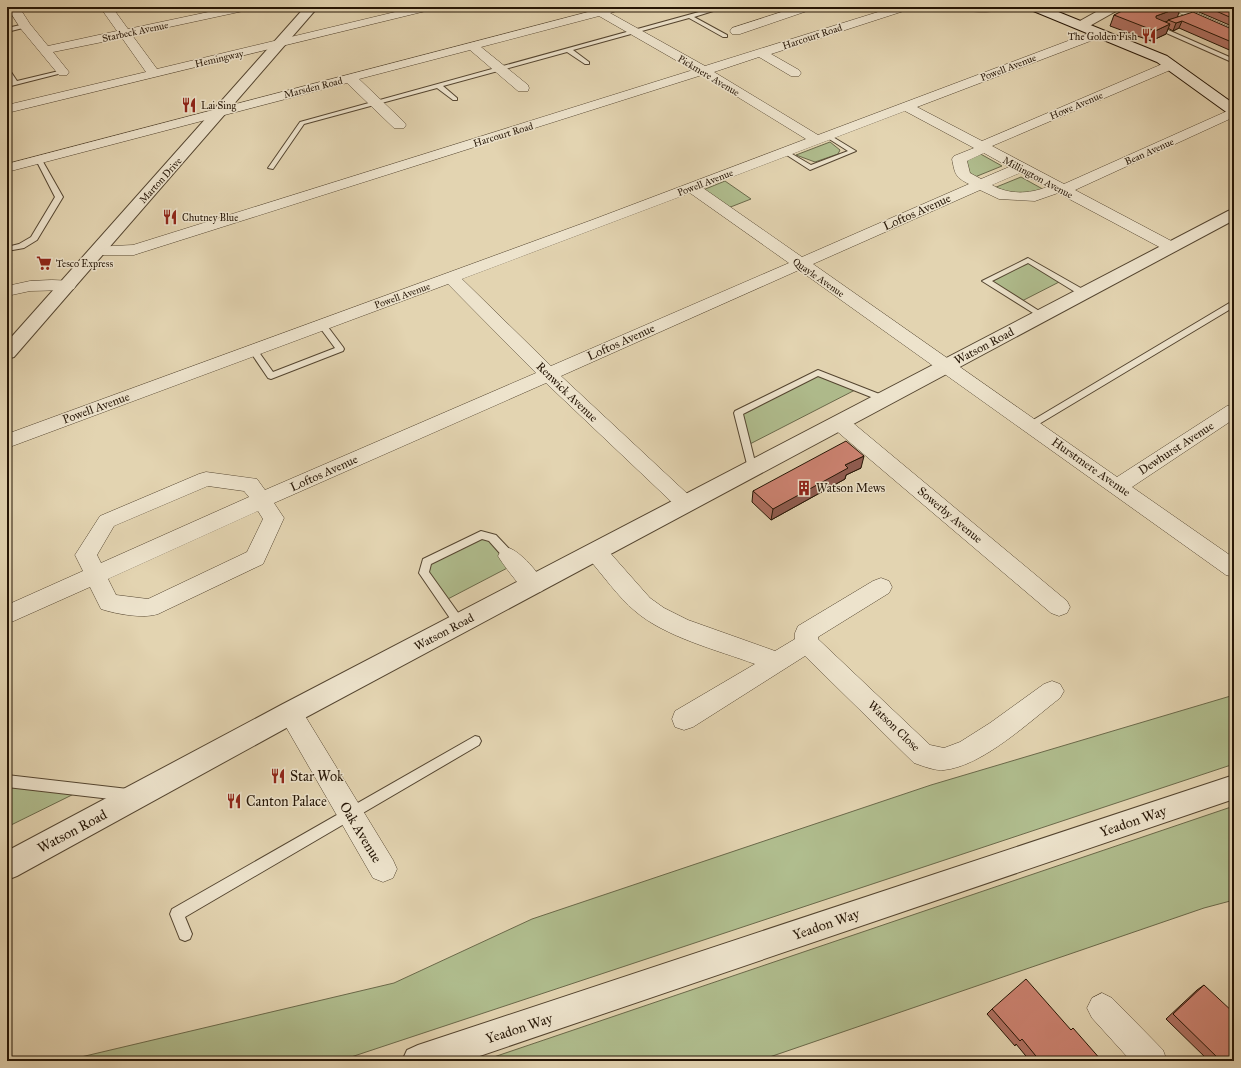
<svg xmlns="http://www.w3.org/2000/svg" width="1241" height="1068" font-family="'IM FELL Great Primer',serif">
<style>
.green{fill:#b0bd8e;stroke:#6a694a}
.lines{fill:none;stroke-linecap:round;stroke-linejoin:round}
.service-casing{stroke:#544530;stroke-width:2}
.minor-casing{stroke:#544530;stroke-width:1}
.tertiary-casing{stroke:#544530;stroke-width:2}
.secondary-casing{stroke:#251505;stroke-width:2}
.service{fill:#ede3cc;fill-rule:evenodd}
.minor{fill:#ede3cc;fill-rule:evenodd}
.tertiary{fill:#ede3cc;fill-rule:evenodd}
.secondary{fill:#ede3cc;fill-rule:evenodd}
.wall{fill:#b07162;stroke:#251505}
.shaded-wall{fill:#905c50;stroke:#251505}
.building{fill:#cd8372;stroke:#251505}
.labels{text-anchor:middle;stroke-width:3;stroke-linejoin:round;paint-order:stroke}
.far-street-label{font-size:10px;fill:#251505;stroke:#ede3cc}
.far-poi-label{font-size:10px;fill:#251505;stroke:#ede3cc;text-anchor:start}
.street-label{font-size:12px;fill:#251505;stroke:#ede3cc}
.poi-label{font-size:12px;fill:#251505;stroke:#ede3cc;text-anchor:start}
.near-poi-label{font-size:14px;fill:#251505;stroke:#ede3cc;text-anchor:start}
.near-street-label{font-size:14px;fill:#251505;stroke:#ede3cc}
</style>
<rect width="100%" height="100%" fill="#e3d4b1"/>
<filter id="stains"><feTurbulence type="fractalNoise" baseFrequency=".005" numOctaves="4"/><feColorMatrix values="0 0 0 0 .2 0 0 0 0 .09 0 0 0 0 .02 0 0 0 .5 -.17"/></filter>
<radialGradient id="worn" r=".72"><stop offset=".6" stop-color="#630" stop-opacity="0"/><stop offset="1" stop-color="#630" stop-opacity=".3"/></radialGradient>
<path class="green" d="M 830,142 L 840,150 L 838,154 L 815,162 L 796,155 Z
M 977,152 L 1002,166 L 970,179 L 959,159 Z
M 1021,177 L 1048,192 L 1035,197 L 989,190 Z
M 725,181 L 751,199 L 728,208 L 703,190 Z
M 1028,260 L 1063,280 L 1020,302 L 986,281 Z
M 818,373 L 857,389 L 746,446 L 738,413 Z
M 481,535 L 492,538 L 515,564 L 444,601 L 424,573 L 427,562 Z
M 1234,695 L 1234,764 L 339,1061 L 64,1061 L 394,983 L 532,919 L 931,785 Z
M 7,783 L 82,790 L 7,827 Z
M 1234,806 L 1234,900 L 1204,908 L 758,1061 L 482,1061 Z"/>
<g class="lines">
<g class="service-casing">
<path id="service" d="M 717,7 L 726,7 L 694,17 L 727,35 L 727,37 L 723,37 L 689,18 L 573,50 L 589,62 L 589,64 L 585,64 L 567,52 L 443,86 L 457,98 L 457,100 L 453,100 L 437,88 L 304,124 L 273,169 L 268,168 L 300,122 Z
M 25,24 L 28,26 L 27,27 L 7,32 L 7,28 Z
M 1155,26 L 1159,26 L 1234,59 L 1234,63 L 1155,28 Z
M 7,68 L 9,69 L 17,81 L 63,70 L 66,72 L 7,87 L 7,83 L 12,82 L 7,74 Z
M 828,134 L 856,151 L 810,170 L 782,152 L 787,151 L 811,165 L 848,151 L 826,137 L 825,136 Z
M 39,158 L 42,160 L 63,197 L 37,240 L 24,248 L 7,251 L 7,247 L 19,244 L 31,237 L 55,197 L 36,160 Z
M 1028,258 L 1086,291 L 1087,293 L 1083,295 L 1080,295 L 1028,263 L 992,281 L 1044,314 L 1044,318 L 1041,318 L 982,281 Z
M 1231,302 L 1234,302 L 1234,307 L 1034,427 L 1028,427 L 1026,425 L 1028,423 Z
M 322,322 L 325,323 L 343,347 L 344,349 L 343,351 L 271,379 L 268,378 L 249,350 L 253,347 L 256,348 L 273,372 L 335,348 L 318,325 Z
M 818,370 L 887,397 L 888,399 L 884,402 L 881,401 L 818,376 L 743,414 L 757,470 L 752,473 L 749,472 L 734,413 L 735,411 Z
M 481,531 L 496,535 L 513,553 L 514,556 L 513,559 L 505,559 L 489,541 L 482,539 L 431,564 L 429,572 L 464,621 L 465,624 L 464,627 L 460,628 L 456,627 L 419,573 L 423,559 Z
M 475,736 L 479,737 L 481,741 L 479,745 L 185,917 L 192,934 L 190,939 L 185,941 L 180,939 L 170,914 L 172,909 Z
M 7,775 L 128,789 L 132,791 L 134,795 L 132,799 L 128,801 L 7,787 Z"/>
</g>
<g class="minor-casing">
<path id="minor" d="M 7,7 L 19,7 L 30,24 L 48,46 L 117,31 L 100,7 L 112,7 L 128,29 L 232,7 L 254,7 L 252,9 L 248,10 L 132,35 L 157,69 L 416,7 L 436,7 L 434,9 L 430,10 L 7,113 L 7,105 L 146,72 L 122,38 L 53,52 L 69,72 L 67,75 L 59,75 L 21,29 Z
M 607,7 L 626,7 L 624,9 L 610,13 L 705,66 L 894,7 L 912,7 L 910,9 L 771,54 L 799,70 L 801,73 L 799,76 L 791,76 L 759,57 L 714,72 L 818,135 L 1089,33 L 1093,34 L 1095,37 L 1093,40 L 917,107 L 982,141 L 1167,62 L 1175,62 L 1177,65 L 1175,68 L 992,146 L 1064,184 L 1234,108 L 1234,117 L 1075,190 L 1177,244 L 1179,247 L 1177,250 L 1171,252 L 1165,250 L 1058,193 L 1035,201 L 999,199 L 980,190 L 813,264 L 1117,477 L 1227,406 L 1234,404 L 1234,419 L 1132,487 L 1234,558 L 1234,577 L 1226,575 L 799,270 L 561,376 L 693,499 L 696,504 L 693,509 L 686,512 L 679,509 L 546,383 L 274,503 L 284,518 L 263,564 L 158,614 C 144,619 116,614 101,609 L 90,587 L 7,624 L 7,605 L 83,571 L 75,555 L 100,516 L 199,474 L 206,472 L 257,479 L 265,490 L 536,373 L 448,284 L 7,448 L 7,434 L 592,220 L 806,139 L 702,75 L 140,253 L 134,255 L 99,255 L 93,253 L 91,250 L 93,247 L 133,245 L 693,70 L 599,16 L 481,47 L 528,85 L 529,88 L 528,91 L 518,91 L 470,50 L 359,79 L 404,122 L 406,125 L 404,128 L 394,128 L 347,83 L 7,172 L 7,164 ZM 905,111 L 974,148 L 954,156 L 952,159 C 955,174 955,177 969,184 L 802,257 L 703,188 ZM 984,153 L 1009,167 L 981,179 L 970,173 L 967,161 ZM 1020,173 L 1047,187 C 1029,194 1009,195 992,185 ZM 690,193 L 789,263 L 551,366 L 462,279 ZM 208,486 L 244,491 L 249,497 L 101,563 L 97,555 L 114,526 ZM 258,511 L 263,519 L 247,552 L 148,599 L 116,595 L 108,579 Z
M 797,7 L 812,8 L 810,10 L 740,34 L 732,34 L 730,31 L 732,28 Z
M 945,7 L 1009,7 L 1007,9 C 989,14 969,11 951,10 L 947,9 Z
M 1168,7 L 1184,7 L 1234,29 L 1234,37 L 1170,9 Z
M 52,280 L 74,281 L 76,285 L 74,289 L 68,290 L 30,291 L 7,296 L 7,286 L 30,281 Z
M 840,417 L 847,418 L 1067,601 L 1070,607 L 1067,613 L 1059,616 L 1051,613 L 833,428 L 830,423 L 833,418 Z
M 596,544 L 604,546 L 650,598 L 664,608 L 688,620 L 775,651 L 795,639 L 795,633 L 798,626 L 873,581 L 881,578 L 889,581 L 892,587 L 889,593 L 818,637 L 818,639 L 930,745 L 944,748 L 960,742 L 990,723 L 1044,684 L 1052,681 L 1060,684 L 1064,691 L 1060,698 C 1030,721 983,766 944,770 C 935,771 923,766 914,763 L 805,656 L 693,727 L 684,730 L 675,727 L 672,719 L 675,711 L 755,664 C 717,650 665,637 635,611 C 619,598 602,574 588,558 L 585,552 L 588,546 Z
M 509,548 C 521,552 539,573 545,585 L 542,591 C 537,593 532,594 526,591 C 520,587 502,563 498,556 L 501,550 Z
M 290,702 L 299,706 L 393,860 L 397,869 L 393,878 L 383,882 L 373,878 L 278,713 L 281,706 Z
M 1102,993 L 1112,998 L 1163,1050 L 1167,1061 L 1131,1061 L 1092,1018 L 1087,1008 L 1092,998 Z"/>
</g>
<g class="tertiary-casing">
<path id="tertiary" d="M 305,7 L 318,7 L 14,357 L 7,359 L 7,342 Z
M 1105,7 L 1120,7 L 1118,10 L 1086,28 L 1078,28 L 1076,25 L 1078,22 Z
M 1234,209 L 1234,220 L 299,721 L 17,876 L 7,880 L 7,851 L 281,705 L 1228,211 Z
M 1234,775 L 1234,799 L 465,1061 L 402,1061 L 407,1050 L 418,1045 Z"/>
</g>
<g class="secondary-casing">
<path id="secondary" d="M 1029,7 L 1046,7 L 1167,56 L 1234,104 L 1234,115 L 1229,114 L 1157,62 L 1031,10 Z"/>
</g>
<use href="#service" class="service"/>
<use href="#minor" class="minor"/>
<use href="#tertiary" class="tertiary"/>
<use href="#secondary" class="secondary"/>
</g>
<path class="wall" d="M 1201,7 L 1234,7 L 1234,27 L 1199,12 Z
M 1114,15 L 1177,17 L 1234,30 L 1234,52 L 1179,28 L 1173,31 L 1168,28 L 1166,34 L 1151,41 L 1110,26 Z
M 861,468 L 846,475 L 845,479 L 771,520 L 752,502 L 753,491 Z
M 1204,985 L 1234,1061 L 1209,1061 L 1166,1019 L 1197,990 Z
M 992,1009 L 1071,1030 L 1102,1061 L 1030,1061 L 1016,1044 L 1015,1046 L 987,1014 Z"/>
<path class="shaded-wall" d="M 1181,7 L 1177,18 L 1168,20 L 1168,21 L 1152,26 L 1156,16 Z
M 1182,21 L 1179,28 L 1173,31 L 1176,23 Z
M 1170,24 L 1166,34 L 1151,41 L 1155,31 Z
M 864,456 L 861,468 L 846,475 L 845,479 L 771,520 L 773,509 L 845,465 Z"/>
<path class="building" d="M 1130,7 L 1181,7 L 1156,16 L 1156,18 L 1170,24 L 1155,31 L 1114,15 Z
M 1207,7 L 1234,7 L 1234,19 Z
M 1193,12 L 1234,30 L 1234,43 L 1182,21 L 1176,23 L 1168,20 Z
M 846,441 L 864,456 L 845,465 L 848,468 L 773,509 L 753,491 Z
M 1026,979 L 1071,1030 L 1073,1028 L 1102,1061 L 1040,1061 L 1022,1039 L 1020,1041 L 992,1009 Z
M 1204,985 L 1234,1013 L 1234,1061 L 1221,1061 L 1173,1014 Z"/>
<defs>
<g id="restaurant-bare" transform="scale(1.2)"><path d="M-5-6h1v4h1v-4h1v4h1v-4h1v5L-1.5 .5V6h-2V.5L-5-1ZM5-6V6H3V1.5H1.5Q1.5-4 5-6Z" fill="#8f2418" stroke="#ede3cc" stroke-width="2.5" paint-order="stroke"/></g>
<g id="supermarket-bare" transform="scale(1.2)"><path d="M-6-5.5h2.5l.6 2H6L4.5 2H-2.5L-4.4-4H-6ZM-1.5 3.2a1.3 1.3 0 1 0 .1 0ZM3 3.2a1.3 1.3 0 1 0 .1 0Z" fill="#8f2418" stroke="#ede3cc" stroke-width="2.5" paint-order="stroke"/></g>
<g id="building-bare" transform="scale(1.2)"><path d="M-4-6H4V6H1V3H-1V6H-4ZM-2.5-4.3h1.7v1.8h-1.7ZM.8-4.3h1.7v1.8H.8ZM-2.5-1h1.7V.8h-1.7ZM.8-1h1.7V.8H.8Z" fill="#8f2418" stroke="#ede3cc" stroke-width="2.5" paint-order="stroke"/></g>
</defs>
<g fill-rule="evenodd">
<use href="#restaurant-bare" x="1149" y="36"/>
<use href="#restaurant-bare" x="189" y="105"/>
<use href="#restaurant-bare" x="170" y="217"/>
<use href="#supermarket-bare" x="44" y="263"/>
<use href="#building-bare" x="804" y="488"/>
<use href="#restaurant-bare" x="278" y="776"/>
<use href="#restaurant-bare" x="234" y="801"/>
</g>
<g class="labels">
<g class="far-street-label">
<text transform="translate(135 31) rotate(-12)" y="4">Starbeck Avenue</text>
<text transform="translate(812 36) rotate(-18)" y="4">Harcourt Road</text>
<text transform="translate(219 58) rotate(-13)" y="4">Hemingway</text>
<text transform="translate(1008 67) rotate(-21)" y="4">Powell Avenue</text>
<text transform="translate(709 75) rotate(31)" y="4">Pickmere Avenue</text>
<text transform="translate(313 87) rotate(-14)" y="4">Marsden Road</text>
<text transform="translate(1076 105) rotate(-23)" y="4">Howe Avenue</text>
<text transform="translate(503 134) rotate(-17)" y="4">Harcourt Road</text>
<text transform="translate(1149 151) rotate(-24)" y="4">Bean Avenue</text>
<text transform="translate(1038 177) rotate(28)" y="4">Millington Avenue</text>
<text transform="translate(160 180) rotate(-48)" y="4">Marton Drive</text>
<text transform="translate(705 182) rotate(-21)" y="4">Powell Avenue</text>
<text transform="translate(819 277) rotate(35)" y="4">Quayle Avenue</text>
<text transform="translate(402 295) rotate(-20)" y="4">Powell Avenue</text>
</g>
<g class="far-poi-label">
<text x="1137" y="40" text-anchor="end">The Golden Fish</text>
<text x="201" y="109">Lai Sing</text>
<text x="182" y="221">Chutney Blue</text>
<text x="56" y="267">Tesco Express</text>
</g>
<g class="street-label">
<text transform="translate(917 212) rotate(-24)" y="4">Loftos Avenue</text>
<text transform="translate(621 342) rotate(-24)" y="4">Loftos Avenue</text>
<text transform="translate(984 346) rotate(-28)" y="4">Watson Road</text>
<text transform="translate(567 392) rotate(44)" y="4">Renwick Avenue</text>
<text transform="translate(96 408) rotate(-20)" y="4">Powell Avenue</text>
<text transform="translate(1176 448) rotate(-33)" y="4">Dewhurst Avenue</text>
<text transform="translate(1091 467) rotate(35)" y="4">Hurstmere Avenue</text>
<text transform="translate(324 473) rotate(-24)" y="4">Loftos Avenue</text>
<text transform="translate(950 515) rotate(40)" y="4">Sowerby Avenue</text>
<text transform="translate(444 632) rotate(-28)" y="4">Watson Road</text>
<text transform="translate(894 726) rotate(44)" y="4">Watson Close</text>
</g>
<g class="poi-label">
<text x="816" y="492">Watson Mews</text>
</g>
<g class="near-poi-label">
<text x="290" y="781">Star Wok</text>
<text x="246" y="806">Canton Palace</text>
</g>
<g class="near-street-label">
<text transform="translate(1133 821) rotate(-19)" y="5">Yeadon Way</text>
<text transform="translate(72 831) rotate(-28)" y="5">Watson Road</text>
<text transform="translate(361 832) rotate(59)" y="5">Oak Avenue</text>
<text transform="translate(826 924) rotate(-19)" y="5">Yeadon Way</text>
<text transform="translate(519 1028) rotate(-18)" y="5">Yeadon Way</text>
</g>
</g>
<rect width="1241" height="1068" fill="none" stroke="#e3d4b1" stroke-width="24"/>
<rect x="8" y="8" width="1225" height="1052" fill="none" stroke="#251505" stroke-width="2"/>
<rect x="12" y="12" width="1217" height="1044" fill="none" stroke="#251505"/>
<rect width="100%" height="100%" filter="url(#stains)"/>
<rect width="100%" height="100%" fill="url(#worn)"/>
</svg>
